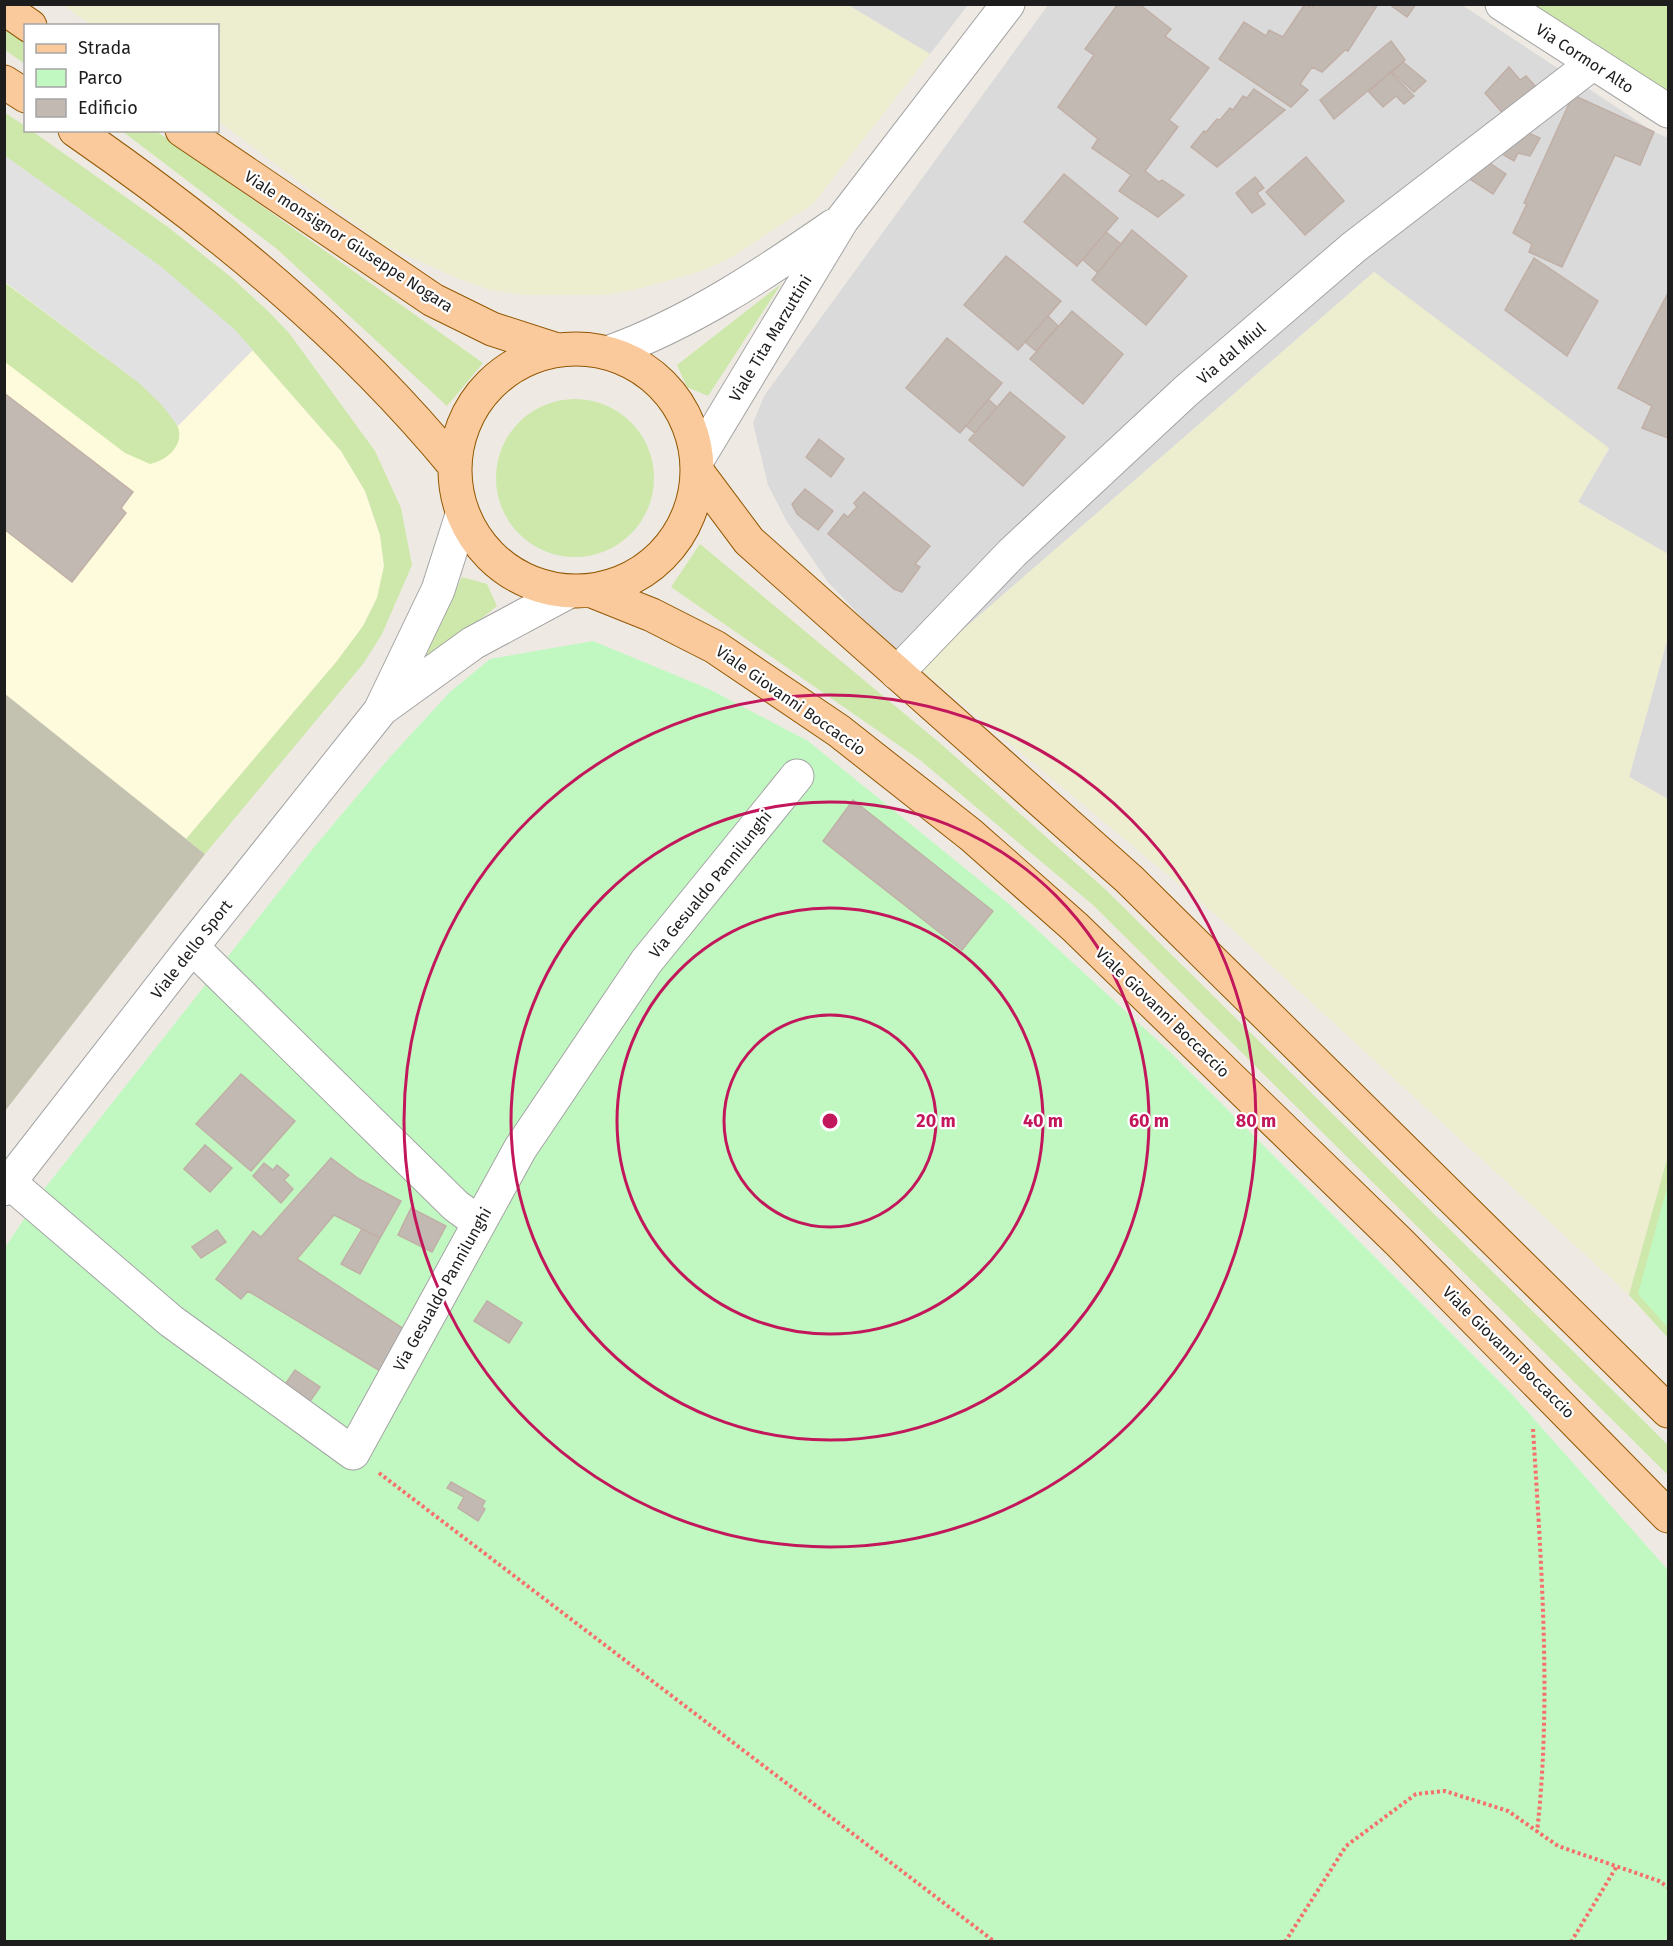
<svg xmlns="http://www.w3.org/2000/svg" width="1673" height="1946" font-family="'Fira Sans',sans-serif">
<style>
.residential{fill:#dbdada}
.education{fill:#fefbdc}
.construction{fill:#c3c1af}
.farmland{fill:#ededcf}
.grass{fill:#cde8aa}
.park{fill:#c1f8c1}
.parking{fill:#e1e1e1}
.building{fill:#c3b9b3;stroke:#c0afa6;stroke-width:1.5}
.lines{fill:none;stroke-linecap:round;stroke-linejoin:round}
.minor-casing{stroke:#a4a4a4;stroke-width:35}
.major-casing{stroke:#935803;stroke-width:35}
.path{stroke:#f66f6c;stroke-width:4;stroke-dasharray:3 3;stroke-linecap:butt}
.minor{stroke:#fff;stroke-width:33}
.major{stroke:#faca9d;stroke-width:33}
.ring{fill:none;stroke:#c2185b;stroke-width:3}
.labels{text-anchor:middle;stroke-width:4.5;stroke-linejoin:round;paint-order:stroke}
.street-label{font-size:16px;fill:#1d1d1d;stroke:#fff}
.centre{fill:#c2185b;stroke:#fff;stroke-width:3}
.ring-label{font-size:18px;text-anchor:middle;font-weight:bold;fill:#c2185b;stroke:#fff;stroke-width:4.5;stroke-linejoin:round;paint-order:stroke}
</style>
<rect width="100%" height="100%" fill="#eeeae3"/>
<path class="residential" d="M 848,5 L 968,5 L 930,54 Z
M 1048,5 L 1462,5 L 1654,132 L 1668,138 L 1668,554 L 1578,502 L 1609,449 L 1374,272 L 919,668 L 891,648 L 828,582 L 787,522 L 768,485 L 753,423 L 764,396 Z
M 1668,637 L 1668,799 L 1629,777 Z"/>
<path class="education" d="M 4,156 L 234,329 L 341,451 L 365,491 L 380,535 L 384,566 L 377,598 L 363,626 L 337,661 L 186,839 L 5,694 Z"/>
<path class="construction" d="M 5,694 L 205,854 L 5,1111 Z"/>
<path class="farmland" d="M 63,5 L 848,5 L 930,54 L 813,204 L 732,257 L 702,271 L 638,289 L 605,295 L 526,295 L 490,290 L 459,279 L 384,245 L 218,121 L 218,26 L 91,25 Z
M 1374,272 L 1609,448 L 1578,502 L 1668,554 L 1668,637 L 1629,777 L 1668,799 L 1668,1156 L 1629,1295 L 1223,921 L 919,668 Z"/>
<path class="grass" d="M 1527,5 L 1668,5 L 1668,92 Z
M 4,28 L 25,42 L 25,64 L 5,50 Z
M 4,112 L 25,126 L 26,130 L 32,131 L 168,227 L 232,278 L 269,312 L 289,333 L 375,451 L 401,508 L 412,565 L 382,634 L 363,664 L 205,854 L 186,839 L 337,661 L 363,626 L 377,598 L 384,566 L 380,535 L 365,491 L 341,451 L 234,329 L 160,266 L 5,156 Z
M 122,131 L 156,131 L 483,363 L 447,406 L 277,249 Z
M 4,282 C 35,305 66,328 96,351 C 124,371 160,393 177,425 C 186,444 167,461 150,464 L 125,453 L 5,362 Z
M 781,284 L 708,396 L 687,387 L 677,365 Z
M496 478a79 79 0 1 1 158 0a79 79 0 1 1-158 0Z
M 700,544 L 941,744 L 1105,889 L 1668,1445 L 1668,1475 L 1093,905 L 920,760 L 671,587 Z
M 462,577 L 487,584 L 497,606 L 418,670 Z
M 1668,1156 L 1668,1338 L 1629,1295 Z"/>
<path class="park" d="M 593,641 L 709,689 L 808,741 L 1009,904 L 1169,1051 L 1510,1392 L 1668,1570 L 1668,1941 L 5,1941 L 4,1249 L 45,1188 L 315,846 L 390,757 L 450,692 L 490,659 Z
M 1668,1184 L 1668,1328 L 1638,1294 Z"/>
<path class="parking" d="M 5,156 L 160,266 L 234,329 L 253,350 L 178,426 L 161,404 L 139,383 L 5,282 Z"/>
<path class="building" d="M 1118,4 L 1139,4 L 1171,29 L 1165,36 L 1209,68 L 1169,120 L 1178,127 L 1145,171 L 1159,182 L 1162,180 L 1184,195 L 1158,217 L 1119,191 L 1131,175 L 1092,148 L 1098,139 L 1058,107 L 1094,55 L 1085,49 Z
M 1305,4 L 1312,8 L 1314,4 L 1378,4 L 1348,51 L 1345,50 L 1322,72 L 1312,67 L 1300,84 L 1308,90 L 1291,107 L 1219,59 L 1244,22 L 1266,36 L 1269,30 L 1283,37 Z
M 1389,4 L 1416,4 L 1407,17 Z
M 1391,41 L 1405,60 L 1334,119 L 1320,100 Z
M 1403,62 L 1426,81 L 1414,92 L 1392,72 Z
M 1509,67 L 1520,80 L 1526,76 L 1537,88 L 1506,117 L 1485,93 Z
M 1390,72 L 1414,96 L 1404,104 L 1396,96 L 1383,107 L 1369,92 Z
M 1254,89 L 1285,110 L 1217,167 L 1191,147 L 1204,131 L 1206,132 L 1217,119 L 1220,120 L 1230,108 L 1233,110 L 1243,96 L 1247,98 Z
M 1573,95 L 1654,132 L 1640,165 L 1615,155 L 1562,267 L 1529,252 L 1532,244 L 1513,233 L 1527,204 L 1524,203 Z
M 1524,131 L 1540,138 L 1530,156 L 1518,153 L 1514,161 L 1497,151 Z
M 1306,157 L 1344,201 L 1305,235 L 1266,192 Z
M 1485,160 L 1506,174 L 1493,194 L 1465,176 Z
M 1064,174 L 1118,218 L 1077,266 L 1024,222 Z
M 1255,177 L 1264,188 L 1257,193 L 1265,204 L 1252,213 L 1236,193 Z
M 1132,230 L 1187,276 L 1146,325 L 1092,280 Z
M 1106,232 L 1121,244 L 1098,273 L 1083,260 Z
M 1006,256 L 1061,301 L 1018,350 L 964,305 Z
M 1534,258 L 1598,301 L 1567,356 L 1505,310 Z
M 1668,293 L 1668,438 L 1642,428 L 1652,406 L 1618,388 Z
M 1072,311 L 1123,354 L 1083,404 L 1030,359 Z
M 1048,316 L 1058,326 L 1036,351 L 1025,342 Z
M 947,338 L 1002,383 L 960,433 L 906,388 Z
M 1010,392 L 1065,437 L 1023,486 L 969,440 Z
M 4,393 L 133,492 L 121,508 L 126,513 L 72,582 L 4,529 Z
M 988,399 L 997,407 L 975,433 L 966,426 Z
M 819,439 L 844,459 L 831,477 L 806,457 Z
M 805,489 L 833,511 L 818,530 L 797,514 L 792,504 Z
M 864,492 L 930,546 L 915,564 L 920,567 L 902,592 L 894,589 L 828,534 L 844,514 L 848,517 L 857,507 L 854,503 Z
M 853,800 L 993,911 L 962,950 L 823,841 Z
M 241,1074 L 295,1121 L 251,1171 L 196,1124 Z
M 205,1145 L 232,1168 L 210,1192 L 184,1169 Z
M 331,1158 L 359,1179 L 401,1201 L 380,1238 L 334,1215 L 297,1259 L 410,1333 L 385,1374 L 248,1291 L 241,1299 L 216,1279 L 253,1231 L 261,1237 Z
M 264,1163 L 273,1170 L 277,1165 L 289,1175 L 284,1180 L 293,1189 L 281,1203 L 253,1176 Z
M 411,1208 L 446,1226 L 432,1252 L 398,1235 Z
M 362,1229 L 380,1238 L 360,1274 L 341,1264 Z
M 217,1230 L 226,1242 L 201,1258 L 192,1247 Z
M 487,1301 L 522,1323 L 509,1343 L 474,1321 Z
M 295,1370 L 320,1387 L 304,1410 L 279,1393 Z
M 451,1482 L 485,1501 L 482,1507 L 485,1509 L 478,1521 L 458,1508 L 464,1497 L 447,1488 Z"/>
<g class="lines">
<g class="minor-casing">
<path id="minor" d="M 1502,4 L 1668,111
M 610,352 C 692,322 762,275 833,226
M 699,457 L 842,220 L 1008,4
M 897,673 L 1012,553 L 1186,391 L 1354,247 L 1592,64
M 383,708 L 473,643 L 568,592
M 192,947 L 456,1206 L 478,1222
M 9,1182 L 171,1321 L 353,1453 L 520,1149 L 646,962 L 797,776
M 4,1189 L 192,947 L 380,711 L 438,590 L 462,515"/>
</g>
<g class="major-casing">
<path id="major" d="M 4,8 L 30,26
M 4,82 L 26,96
M 75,130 C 215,227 347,335 455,466
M 182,130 L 433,300 L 492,329 L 557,350
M455 470a121 121 0 1 1 242 0a121 121 0 1 1-242 0Z
M 699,474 L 749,541 L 1129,879 L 1668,1411
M 592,591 L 652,615 L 715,647 L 839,731 L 971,835 L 1075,927 L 1400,1243 L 1668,1516"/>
</g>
<path class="path" d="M 1533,1429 C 1541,1561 1552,1701 1537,1832
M 379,1473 L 995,1942
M 1285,1942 L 1346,1846 L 1416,1794 L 1445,1791 L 1508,1811 L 1558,1846 L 1659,1881 L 1668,1887
M 1571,1942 L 1617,1866"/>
<use href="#minor" class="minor"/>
<use href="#major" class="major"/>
</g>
<g class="ring">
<circle cx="830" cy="1121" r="106"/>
<circle cx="830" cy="1121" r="213"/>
<circle cx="830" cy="1121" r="319"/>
<circle cx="830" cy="1121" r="426"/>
</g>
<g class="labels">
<g class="street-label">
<text transform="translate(1585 58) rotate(33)" y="6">Via Cormor Alto</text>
<text transform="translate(349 241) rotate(33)" y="6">Viale monsignor Giuseppe Nogara</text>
<text transform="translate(770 338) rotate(-59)" y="6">Viale Tita Marzuttini</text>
<text transform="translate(1231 353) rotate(-41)" y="6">Via dal Miul</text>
<text transform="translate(791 700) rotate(35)" y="6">Viale Giovanni Boccaccio</text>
<text transform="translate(710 884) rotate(-51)" y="6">Via Gesualdo Pannilunghi</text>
<text transform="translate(191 949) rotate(-52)" y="6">Viale dello Sport</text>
<text transform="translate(1163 1012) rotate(44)" y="6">Viale Giovanni Boccaccio</text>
<text transform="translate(442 1289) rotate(-61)" y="6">Via Gesualdo Pannilunghi</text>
<text transform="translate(1509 1352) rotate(45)" y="6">Viale Giovanni Boccaccio</text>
</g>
</g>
<circle cx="830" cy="1121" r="9" class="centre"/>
<g class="ring-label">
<text x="936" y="1127">20 m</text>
<text x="1043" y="1127">40 m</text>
<text x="1149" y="1127">60 m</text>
<text x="1256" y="1127">80 m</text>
</g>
<rect width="1673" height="1946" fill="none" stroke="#1d1d1d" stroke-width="12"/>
<rect x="24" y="24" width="195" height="108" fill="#ffffff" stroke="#a5a5a5" stroke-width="1.5"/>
<rect x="36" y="44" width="30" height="9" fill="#faca9d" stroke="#a5a5a5" stroke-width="1.5"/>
<text x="78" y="54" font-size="18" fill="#1d1d1d">Strada</text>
<rect x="36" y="69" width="30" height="18" fill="#c1f8c1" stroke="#a5a5a5" stroke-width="1.5"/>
<text x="78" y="84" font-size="18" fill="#1d1d1d">Parco</text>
<rect x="36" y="99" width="30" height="18" fill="#c3b9b3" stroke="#a5a5a5" stroke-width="1.5"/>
<text x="78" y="114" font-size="18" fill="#1d1d1d">Edificio</text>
</svg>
